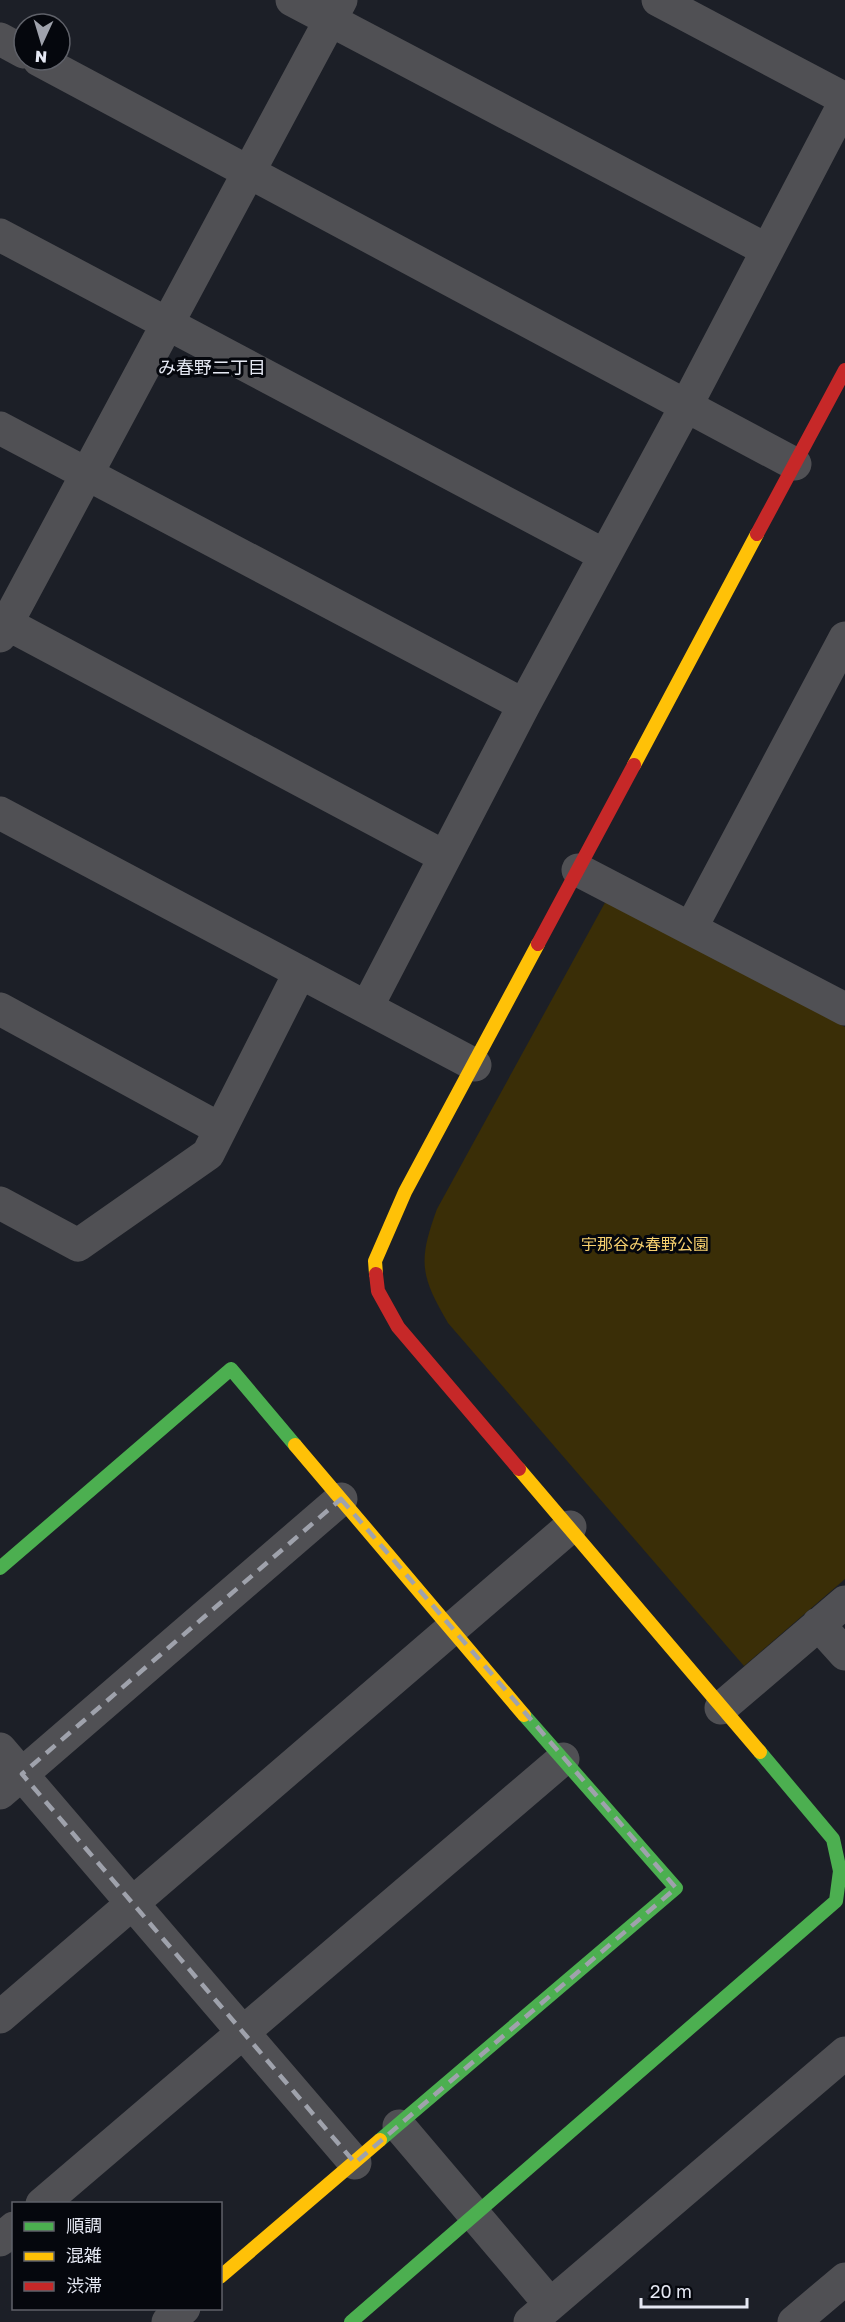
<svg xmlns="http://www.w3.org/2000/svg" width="845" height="2322" font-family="'Golos Text','Noto Sans JP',sans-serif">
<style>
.green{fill:#3a2e07}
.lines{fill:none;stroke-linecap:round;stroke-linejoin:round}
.street{stroke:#505054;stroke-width:33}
.fast{stroke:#4caf50;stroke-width:14}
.slow{stroke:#ffc107;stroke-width:14}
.jam{stroke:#c62828;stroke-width:14}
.marked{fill:none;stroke:#9fa2ac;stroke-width:4.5;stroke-dasharray:12 8;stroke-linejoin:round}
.labels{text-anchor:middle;stroke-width:6;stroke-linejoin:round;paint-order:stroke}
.park-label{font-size:16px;fill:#f8d16f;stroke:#05070d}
.neighbourhood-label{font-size:18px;fill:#e5e8f3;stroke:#05070d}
</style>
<rect width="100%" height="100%" fill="#1c1f27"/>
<path class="green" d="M 607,899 L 845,1027 L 845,1579 L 744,1666 L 448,1323 C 420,1275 418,1261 437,1209 Z"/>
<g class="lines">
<path class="street" d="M 292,0 L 767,250
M 658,0 L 845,99
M 0,39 L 24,52
M 39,60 L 795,464
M 0,235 L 604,555
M 0,428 L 524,705
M 0,620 L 445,857
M 0,636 L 341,0
M 0,813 L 475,1065
M 578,870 L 845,1009
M 691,928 L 845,638
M 367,1007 L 524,705 L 686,406 L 845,102
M 0,1009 L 220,1129
M 0,1203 L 78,1245 L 208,1154 L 300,972
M 818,1624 L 845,1654
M 721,1708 L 845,1602
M 0,1749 L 355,2163
M 0,1793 L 341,1499
M 0,2017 L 570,1527
M 399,2126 L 550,2304
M 42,2204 L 563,1759
M 0,2240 L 14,2228
M 168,2322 L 184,2308
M 530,2322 L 845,2053
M 794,2322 L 845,2279"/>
<path class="fast" d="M 0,1568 L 231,1369 L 295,1445
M 380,2140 L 676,1888 L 524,1715
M 351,2322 L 836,1901 L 840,1871 L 833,1839 L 760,1752"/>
<path class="slow" d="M 634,765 L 757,534
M 376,1274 L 375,1261 L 405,1192 L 538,944
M 295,1445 L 524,1715
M 519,1469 L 760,1752
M 220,2277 L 380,2140"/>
<path class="jam" d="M 757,534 L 845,370
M 538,944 L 634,765
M 376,1274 L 378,1291 L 398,1327 L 519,1469"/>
</g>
<path class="marked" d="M 341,1499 L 676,1888 L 355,2163 L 22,1774 Z"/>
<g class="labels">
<g class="park-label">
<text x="645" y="1250">宇那谷み春野公園</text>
</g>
<g class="neighbourhood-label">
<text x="212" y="374">み春野二丁目</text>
</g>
</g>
<rect x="12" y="2202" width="210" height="108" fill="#05070d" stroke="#5f6169" stroke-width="1.5"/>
<rect x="24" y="2222" width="30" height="9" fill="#4caf50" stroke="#5f6169" stroke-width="1.5"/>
<text x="66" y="2232" font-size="18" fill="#e5e8f3">順調</text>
<rect x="24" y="2252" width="30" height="9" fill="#ffc107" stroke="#5f6169" stroke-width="1.5"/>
<text x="66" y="2262" font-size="18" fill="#e5e8f3">混雑</text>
<rect x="24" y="2282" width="30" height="9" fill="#c62828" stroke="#5f6169" stroke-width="1.5"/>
<text x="66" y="2292" font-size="18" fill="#e5e8f3">渋滞</text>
<g transform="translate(42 42) rotate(184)"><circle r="28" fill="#05070d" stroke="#5f6169" stroke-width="1.5"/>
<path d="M0-4.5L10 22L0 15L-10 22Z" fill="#9fa2ac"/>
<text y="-9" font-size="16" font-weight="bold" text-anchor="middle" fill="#e5e8f3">N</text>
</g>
<path d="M641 2298v9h106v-9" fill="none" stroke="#e5e8f3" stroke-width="3"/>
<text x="650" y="2298" font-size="18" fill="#e5e8f3" stroke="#05070d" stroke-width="4.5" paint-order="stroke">20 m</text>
</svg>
